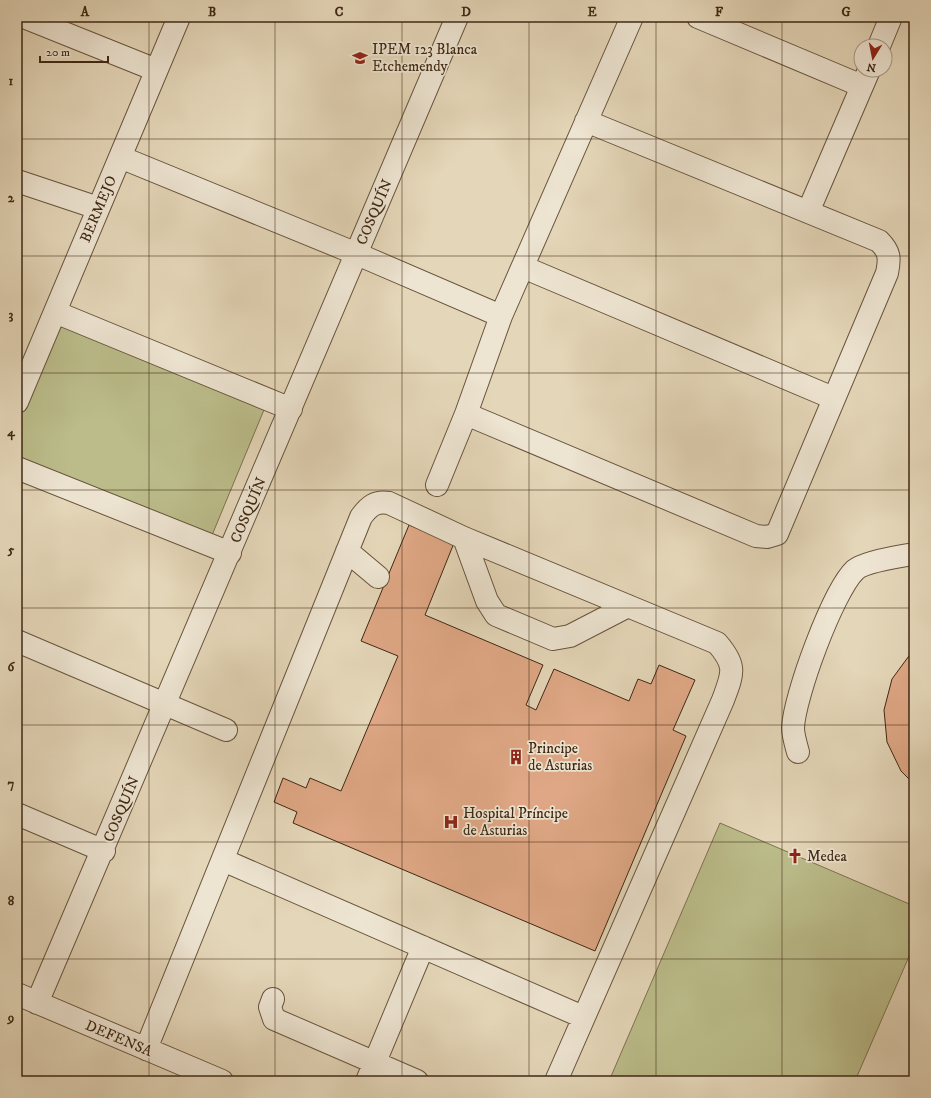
<svg xmlns="http://www.w3.org/2000/svg" width="931" height="1098" font-family="'IM FELL DW Pica',serif">
<style>
.green{fill:#bbbc8a;stroke:#7d724f}
.building{fill:#dfa785;stroke:#3f2814}
.lines{fill:none;stroke-linecap:round;stroke-linejoin:round}
.minor-casing{stroke:#68543d;stroke-width:24}
.minor{stroke:#ede4d1;stroke-width:22}
.grid{fill:none;stroke:#3f2814;stroke-width:1;stroke-opacity:0.55}
.labels{text-anchor:middle;stroke-width:3.5;stroke-linejoin:round;paint-order:stroke}
.poi-label{font-size:15px;fill:#3f2814;stroke:#ede4d1;text-anchor:start}
.street-label{font-size:15px;fill:#3f2814;stroke:#ede4d1}
.neatline{fill:none;stroke:#3f2814;stroke-width:1.5}
.grid-label{font-size:13px;text-anchor:middle;font-weight:bold;fill:#3f2814}
</style>
<rect width="100%" height="100%" fill="#e4d6b8"/>
<filter id="stains"><feTurbulence type="fractalNoise" baseFrequency=".005" numOctaves="4"/><feColorMatrix values="0 0 0 0 .2 0 0 0 0 .09 0 0 0 0 .02 0 0 0 .5 -.17"/></filter>
<radialGradient id="worn" r=".72"><stop offset=".6" stop-color="#630" stop-opacity="0"/><stop offset="1" stop-color="#630" stop-opacity=".3"/></radialGradient>
<path class="green" d="M 60,321 L 266,405 L 210,540 L 17,460 L 17,421 Z
M 720,823 L 914,906 L 914,945 L 855,1081 L 609,1081 Z"/>
<path class="building" d="M 409,525 L 454,543 L 425,615 L 543,665 L 526,705 L 536,710 L 554,669 L 629,701 L 638,679 L 651,684 L 659,665 L 695,680 L 673,730 L 686,736 L 595,951 L 293,823 L 297,812 L 274,802 L 283,778 L 306,788 L 310,778 L 341,791 L 398,656 L 361,641 Z
M 914,649 L 914,784 L 901,771 L 887,742 L 884,710 L 892,679 Z"/>
<g class="lines">
<g class="minor-casing">
<path id="minor" d="M 24,17 L 156,70
M 698,17 L 862,86
M 879,46 L 891,17
M 120,157 L 357,254 L 501,316
M 17,181 L 98,208
M 808,212 L 869,70
M 523,267 L 833,398
M 55,312 L 291,409
M 17,402 L 179,17
M 466,414 L 756,536 L 767,537 L 777,534 L 887,273 C 890,258 890,252 879,241 L 586,121
M 17,468 L 230,553
M 437,485 L 466,414 L 501,316 L 632,17
M 464,538 L 487,601 L 496,615 L 553,639 L 570,636 L 628,606
M 347,551 L 378,577
M 17,641 L 226,730
M 798,752 C 796,745 793,735 793,728 C 794,697 833,591 855,570 C 864,562 901,556 914,554
M 17,814 L 104,851
M 223,860 L 583,1017
M 17,994 L 222,1081
M 273,999 L 270,1007 L 274,1019 L 417,1081
M 37,1003 L 457,17
M 146,1049 L 361,517 C 369,506 375,501 389,503 L 464,538 L 717,643 C 737,666 733,673 723,700 L 556,1081
M 367,1081 L 423,947"/>
</g>
<use href="#minor" class="minor"/>
</g>
<path class="grid" d="M 149,17 L 149,1081M 275,17 L 275,1081M 402,17 L 402,1081M 529,17 L 529,1081M 656,17 L 656,1081M 782,17 L 782,1081M 17,139 L 914,139M 17,256 L 914,256M 17,373 L 914,373M 17,490 L 914,490M 17,608 L 914,608M 17,725 L 914,725M 17,842 L 914,842M 17,959 L 914,959"/>
<defs>
<g id="school-bare" transform="scale(1.2)"><path d="M0-5L7-2L0 1L-7-2ZM-4 1L0 2.5L4 1V4Q0 6-4 4Z" fill="#8f2418" stroke="#ede4d1" stroke-width="2.5" paint-order="stroke"/></g>
<g id="building-bare" transform="scale(1.2)"><path d="M-4-6H4V6H1V3H-1V6H-4ZM-2.5-4.3h1.7v1.8h-1.7ZM.8-4.3h1.7v1.8H.8ZM-2.5-1h1.7V.8h-1.7ZM.8-1h1.7V.8H.8Z" fill="#8f2418" stroke="#ede4d1" stroke-width="2.5" paint-order="stroke"/></g>
<g id="hospital-bare" transform="scale(1.2)"><path d="M-5-5h3v3.5h4V-5h3V5h-3V1.5h-4V5h-3Z" fill="#8f2418" stroke="#ede4d1" stroke-width="2.5" paint-order="stroke"/></g>
<g id="church-bare" transform="scale(1.2)"><path d="M-1.2-6h2.4v3.5h3.3v2.4h-3.3V6h-2.4V-.1h-3.3v-2.4h3.3Z" fill="#8f2418" stroke="#ede4d1" stroke-width="2.5" paint-order="stroke"/></g>
</defs>
<g fill-rule="evenodd">
<use href="#school-bare" x="360" y="58"/>
<use href="#building-bare" x="516" y="757"/>
<use href="#hospital-bare" x="451" y="822"/>
<use href="#church-bare" x="795" y="856"/>
</g>
<g class="labels">
<g class="poi-label">
<text x="372" y="54">IPEM 123 Blanca<tspan x="372" dy="17">Etchemendy</tspan></text>
<text x="528" y="753">Principe<tspan x="528" dy="17">de Asturias</tspan></text>
<text x="463" y="818">Hospital Príncipe<tspan x="463" dy="17">de Asturias</tspan></text>
<text x="807" y="861">Medea</text>
</g>
<g class="street-label">
<text transform="translate(98 209) rotate(-67)" y="5">BERMEJO</text>
<text transform="translate(374 212) rotate(-67)" y="5">COSQUÍN</text>
<text transform="translate(248 510) rotate(-67)" y="5">COSQUÍN</text>
<text transform="translate(121 809) rotate(-67)" y="5">COSQUÍN</text>
<text transform="translate(119 1038) rotate(23)" y="5">DEFENSA</text>
</g>
</g>
<rect width="931" height="1098" fill="none" stroke="#e4d6b8" stroke-width="44"/>
<g transform="translate(873 58) rotate(190)"><circle r="19" fill="#ede4d1" stroke="#a79985"/>
<path d="M0-3L7 15L0 10L-7 15Z" fill="#8f2418"/>
<text y="-6" font-size="11" font-weight="bold" text-anchor="middle" fill="#3f2814">N</text>
</g>
<path d="M40 56v6h68v-6" fill="none" stroke="#3f2814" stroke-width="2"/>
<text x="46" y="56" font-size="12" fill="#3f2814" stroke="#ede4d1" stroke-width="3" paint-order="stroke">20 m</text>
<rect x="22" y="22" width="887" height="1054" class="neatline"/>
<g class="grid-label">
<text x="85" y="16">A</text>
<text x="212" y="16">B</text>
<text x="339" y="16">C</text>
<text x="466" y="16">D</text>
<text x="592" y="16">E</text>
<text x="719" y="16">F</text>
<text x="846" y="16">G</text>
<text x="11" y="85">1</text>
<text x="11" y="202">2</text>
<text x="11" y="319">3</text>
<text x="11" y="436">4</text>
<text x="11" y="554">5</text>
<text x="11" y="671">6</text>
<text x="11" y="788">7</text>
<text x="11" y="905">8</text>
<text x="11" y="1022">9</text>
</g>
<rect width="100%" height="100%" filter="url(#stains)"/>
<rect width="100%" height="100%" fill="url(#worn)"/>
</svg>
